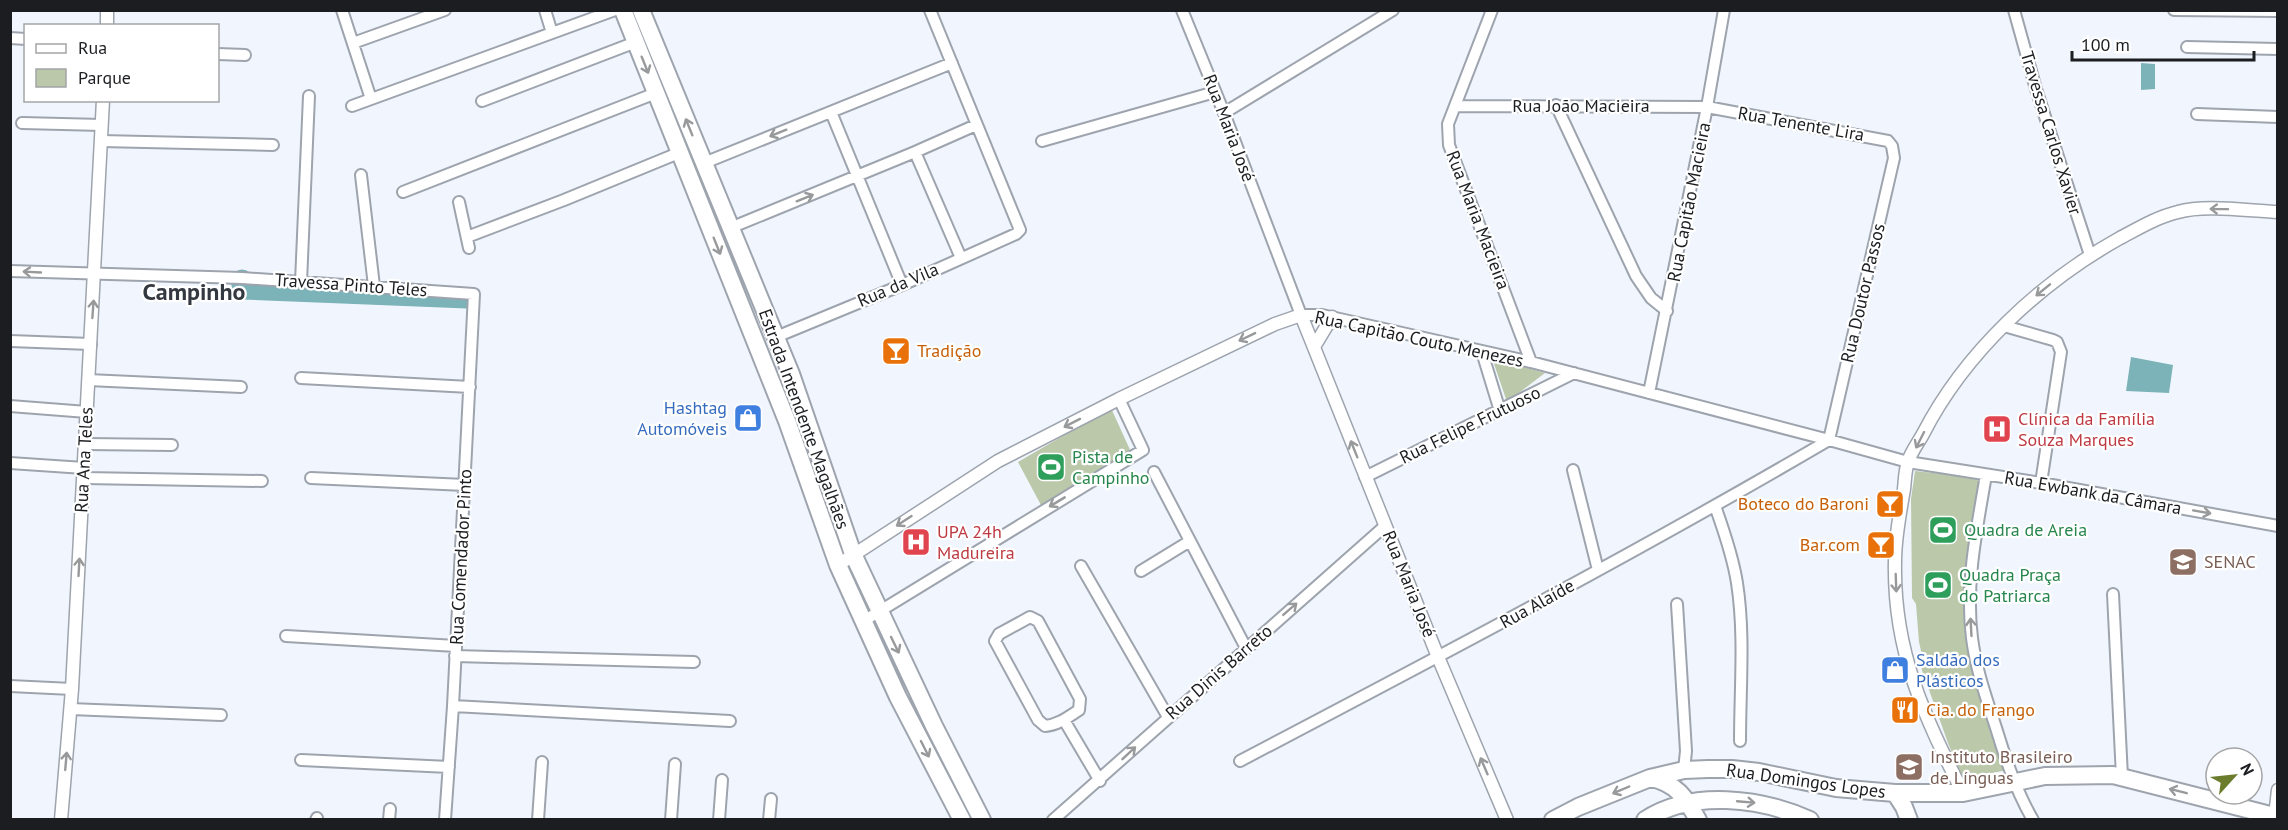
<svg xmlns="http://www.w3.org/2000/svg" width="2288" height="830" font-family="'PT Sans',sans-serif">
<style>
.green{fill:#bbc8aa}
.water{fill:#7cb3b9}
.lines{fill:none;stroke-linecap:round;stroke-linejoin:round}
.river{stroke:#7cb3b9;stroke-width:21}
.minor-casing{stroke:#9ea4ae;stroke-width:14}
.tertiary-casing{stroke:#9ea4ae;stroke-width:15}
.primary-casing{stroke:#9ea4ae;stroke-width:20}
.minor{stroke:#fff;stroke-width:10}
.tertiary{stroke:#fff;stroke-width:12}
.primary{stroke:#fff;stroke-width:16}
.oneway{stroke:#98999b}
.labels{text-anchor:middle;stroke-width:4.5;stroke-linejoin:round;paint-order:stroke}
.street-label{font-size:18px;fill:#1b1d20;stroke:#fff}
.food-label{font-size:18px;fill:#c56008;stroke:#fff;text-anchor:start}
.shop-label{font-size:18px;fill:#366cbe;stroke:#fff;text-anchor:end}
.health-label{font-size:18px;fill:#be3a42;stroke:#fff;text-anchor:start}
.leisure-label{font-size:18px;fill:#27864d;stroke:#fff;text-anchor:start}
.education-label{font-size:18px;fill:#785e54;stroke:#fff;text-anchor:start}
.district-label{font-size:24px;font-weight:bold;fill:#343941;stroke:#fff}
</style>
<rect width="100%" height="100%" fill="#f1f6fe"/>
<path class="green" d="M 1492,358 L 1545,373 L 1507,402 Z
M 1111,408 L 1131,452 L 1042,507 L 1018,462 Z
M 1915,471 L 1980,478 L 1970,544 L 1966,614 L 2007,770 L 1963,779 L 1948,743 L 1918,659 L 1923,660 L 1919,642 L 1916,604 L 1912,598 L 1911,499 Z"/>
<path class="water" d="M 2141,63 L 2155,64 L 2155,89 L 2141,90 Z
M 2131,357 L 2173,365 L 2169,393 L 2126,391 Z"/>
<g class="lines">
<path class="river" d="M 242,280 L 242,289 L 467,298"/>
<g class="minor-casing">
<path id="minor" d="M 342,10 L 371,99
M 545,10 L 552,33
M 1182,10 L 1224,113 L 1301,315 L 1322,315 L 1531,362 L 1829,440 L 1908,462 L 2041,483 L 2278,526
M 1492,10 L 1448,124 L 1449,145 L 1531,362
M 2014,10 L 2036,89 L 2090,255
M 2174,10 L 2278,11
M 10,38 L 26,39
M 353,43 L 445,10
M 2187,47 L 2278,49
M 218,54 L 245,55
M 482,101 L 636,42
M 1556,105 L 1636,276 L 1651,298 L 1667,311
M 352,106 L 615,10
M 831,112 L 902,285
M 1224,113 L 1393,10
M 2197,114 L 2278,117
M 22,123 L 102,125
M 101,141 L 273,145
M 1042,141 L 1215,92
M 915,152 L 961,258
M 704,163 L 952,63
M 361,175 L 374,286
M 403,192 L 656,93
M 459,202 L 469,248
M 730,228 L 915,152 L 976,125
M 467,237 L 564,200 L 681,152
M 10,271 L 242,278 L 474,294 L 453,706 L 445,820
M 301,282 L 309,96
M 2004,326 L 2053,340 L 2057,342 L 2061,352 L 2041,483
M 776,337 L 902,285 L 1016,234 L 1020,230 L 930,10
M 10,341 L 91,344
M 1482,352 L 1500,411
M 301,378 L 470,387
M 88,380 L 241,387
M 1649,393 L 1707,107 L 1724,10
M 10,406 L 87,412
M 86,444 L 172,445
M 10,463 L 84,468
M 1573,470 L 1598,570
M 1154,472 L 1246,648
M 1986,475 C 1977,528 1965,584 1972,638 C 1976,670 1987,700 1997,731 C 2006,761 2017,793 2033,820
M 1365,477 L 1574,373
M 84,478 L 262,481
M 311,478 L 465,485
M 1715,506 C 1724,531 1733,557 1737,583 C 1745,634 1740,689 1740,741
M 1081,566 L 1168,717
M 1141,571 L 1190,541
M 2113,594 L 2122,777
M 1677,604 L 1686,751 L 1684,770
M 1030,617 L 1038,621 L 1080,699 L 1079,710 C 1068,717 1058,725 1045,726 L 1038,720 L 995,641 L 999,634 Z
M 862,622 L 1143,450 L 1119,399
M 286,636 L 456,646
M 455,656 L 694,662
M 10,686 L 72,689
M 453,706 L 730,721
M 70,709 L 221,715
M 1064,720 L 1100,781
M 301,760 L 449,767
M 1240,761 C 1438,657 1636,553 1829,440 L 1894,158 L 1892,146 L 1888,141 L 1707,107 L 1456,106
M 316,820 L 317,818
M 389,820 L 390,809
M 538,820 L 542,762
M 671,820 L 675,764
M 719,820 L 722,780
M 769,820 L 771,799
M 1053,820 L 1385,526"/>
</g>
<g class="tertiary-casing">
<path id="tertiary" d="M 107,26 L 107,10
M 1314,347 L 1332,317
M 838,565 L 998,461 L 1119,399 L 1275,324 L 1301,315 L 1438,657 L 1507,820
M 1963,793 C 1924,715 1893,652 1895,561 C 1895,537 1900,513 1904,489 C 1905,480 1905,470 1908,462 C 1911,452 1918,443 1923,434 C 1965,352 2041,282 2120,238 C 2139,228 2157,217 2178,212 C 2205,204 2249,211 2278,212
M 2275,816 L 2278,790
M 61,820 L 72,689 L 103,100"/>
</g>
<g class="primary-casing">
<path id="primary" d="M 623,10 L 787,421 L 838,565 L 898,697 L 962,820
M 641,10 L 791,374 L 853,554 L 934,726 L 982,820
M 1651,778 C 1676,783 1686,798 1698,820
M 1895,793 L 1904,807 L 1909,820
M 1553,820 L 1578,807 L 1650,778 L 1684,770 L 1708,769 L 1732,769 L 1759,772 L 1836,788 L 1895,793 L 1963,793 L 2045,776 L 2113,775 L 2278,817
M 1645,820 C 1692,789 1761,798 1810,820"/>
</g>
<use href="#minor" class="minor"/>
<use href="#tertiary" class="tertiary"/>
<use href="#primary" class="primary"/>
</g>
<defs><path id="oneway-shaft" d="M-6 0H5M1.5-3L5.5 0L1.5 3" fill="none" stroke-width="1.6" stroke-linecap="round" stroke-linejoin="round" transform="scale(1.5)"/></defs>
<g class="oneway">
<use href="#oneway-shaft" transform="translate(645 65) rotate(68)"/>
<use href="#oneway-shaft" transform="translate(689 127) rotate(-112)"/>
<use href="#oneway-shaft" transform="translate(778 133) rotate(158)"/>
<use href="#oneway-shaft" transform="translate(805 198) rotate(-22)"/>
<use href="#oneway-shaft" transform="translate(2219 209) rotate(-179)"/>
<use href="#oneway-shaft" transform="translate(717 246) rotate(68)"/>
<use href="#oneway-shaft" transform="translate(32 272) rotate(-177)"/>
<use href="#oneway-shaft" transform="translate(2043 290) rotate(141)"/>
<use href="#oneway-shaft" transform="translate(93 309) rotate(-86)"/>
<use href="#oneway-shaft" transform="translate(1247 337) rotate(154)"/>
<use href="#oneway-shaft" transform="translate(1072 423) rotate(153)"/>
<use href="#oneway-shaft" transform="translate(1920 440) rotate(117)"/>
<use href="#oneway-shaft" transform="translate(1354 449) rotate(-112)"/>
<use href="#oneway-shaft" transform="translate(1057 502) rotate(149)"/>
<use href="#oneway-shaft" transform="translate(2202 512) rotate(10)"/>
<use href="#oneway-shaft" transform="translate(904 521) rotate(147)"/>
<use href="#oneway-shaft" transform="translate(79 567) rotate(-87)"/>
<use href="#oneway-shaft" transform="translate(1896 583) rotate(88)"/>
<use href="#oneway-shaft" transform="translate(1290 609) rotate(-41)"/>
<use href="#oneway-shaft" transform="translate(1971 627) rotate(-93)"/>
<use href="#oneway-shaft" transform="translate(895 645) rotate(64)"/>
<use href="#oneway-shaft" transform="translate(925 749) rotate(63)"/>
<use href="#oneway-shaft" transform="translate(1129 753) rotate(-43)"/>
<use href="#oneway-shaft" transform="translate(66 761) rotate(-85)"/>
<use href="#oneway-shaft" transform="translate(1484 766) rotate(-113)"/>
<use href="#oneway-shaft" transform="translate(1621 790) rotate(157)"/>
<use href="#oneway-shaft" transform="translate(2178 791) rotate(-166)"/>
<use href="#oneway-shaft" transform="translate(1746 802) rotate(5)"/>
</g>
<defs>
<g id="bar-square" transform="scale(1.5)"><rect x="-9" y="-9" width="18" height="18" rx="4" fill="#e8710a" stroke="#fff"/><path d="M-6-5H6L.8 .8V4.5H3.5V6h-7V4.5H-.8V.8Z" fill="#fff"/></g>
<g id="shop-square" transform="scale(1.5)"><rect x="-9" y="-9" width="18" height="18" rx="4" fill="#3f7fe0" stroke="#fff"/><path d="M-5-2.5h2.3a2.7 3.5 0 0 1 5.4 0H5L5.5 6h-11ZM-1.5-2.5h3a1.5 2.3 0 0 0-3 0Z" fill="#fff"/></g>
<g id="hospital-square" transform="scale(1.5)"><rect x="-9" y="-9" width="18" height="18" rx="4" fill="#e0444e" stroke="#fff"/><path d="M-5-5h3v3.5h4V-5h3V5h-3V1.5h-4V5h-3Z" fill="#fff"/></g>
<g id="stadium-square" transform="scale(1.5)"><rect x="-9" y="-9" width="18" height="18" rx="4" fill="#2e9e5b" stroke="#fff"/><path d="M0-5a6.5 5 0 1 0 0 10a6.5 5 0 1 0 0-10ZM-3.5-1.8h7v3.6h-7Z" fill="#fff"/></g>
<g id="school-square" transform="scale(1.5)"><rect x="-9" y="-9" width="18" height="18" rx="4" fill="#8d6e63" stroke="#fff"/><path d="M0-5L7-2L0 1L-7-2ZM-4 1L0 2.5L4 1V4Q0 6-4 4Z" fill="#fff"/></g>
<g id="restaurant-square" transform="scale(1.5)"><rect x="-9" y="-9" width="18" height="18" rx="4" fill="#e8710a" stroke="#fff"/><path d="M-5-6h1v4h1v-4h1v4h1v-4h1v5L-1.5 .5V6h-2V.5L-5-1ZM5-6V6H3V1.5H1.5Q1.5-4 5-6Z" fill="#fff"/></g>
</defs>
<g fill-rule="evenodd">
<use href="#bar-square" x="896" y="351"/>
<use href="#shop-square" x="748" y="418"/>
<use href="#hospital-square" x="1997" y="429"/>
<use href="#stadium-square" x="1051" y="467"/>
<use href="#bar-square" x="1890" y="504"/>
<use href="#stadium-square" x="1943" y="530"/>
<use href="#hospital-square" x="916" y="542"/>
<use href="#bar-square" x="1881" y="545"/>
<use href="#school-square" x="2183" y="562"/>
<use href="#stadium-square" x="1938" y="585"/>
<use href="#shop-square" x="1895" y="670"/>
<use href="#restaurant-square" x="1905" y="710"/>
<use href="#school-square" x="1909" y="767"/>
</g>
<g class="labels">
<g class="street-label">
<text x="1581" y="112">Rua João Macieira</text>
<text transform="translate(1801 124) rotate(10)" y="6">Rua Tenente Lira</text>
<text transform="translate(1229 128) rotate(69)" y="6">Rua Maria José</text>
<text transform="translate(2051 133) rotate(73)" y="6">Travessa Carlos Xavier</text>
<text transform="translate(1689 202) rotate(-79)" y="6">Rua Capitão Macieira</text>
<text transform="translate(1478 220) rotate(69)" y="6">Rua Maria Macieira</text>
<text transform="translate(351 285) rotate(4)" y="6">Travessa Pinto Teles</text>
<text transform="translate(898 285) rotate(-23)" y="6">Rua da Vila</text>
<text transform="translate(1863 293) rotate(-77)" y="6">Rua Doutor Passos</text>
<text transform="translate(1419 339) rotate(12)" y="6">Rua Capitão Couto Menezes</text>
<text transform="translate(804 419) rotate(70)" y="6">Estrada Intendente Magalhães</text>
<text transform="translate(1470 425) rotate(-26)" y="6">Rua Felipe Frutuoso</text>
<text transform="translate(84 460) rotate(-87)" y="6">Rua Ana Teles</text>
<text transform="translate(2093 493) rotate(10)" y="6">Rua Ewbank da Câmara</text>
<text transform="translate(461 557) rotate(-87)" y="6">Rua Comendador Pinto</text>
<text transform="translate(1409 584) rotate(68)" y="6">Rua Maria José</text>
<text transform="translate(1537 604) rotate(-29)" y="6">Rua Alaíde</text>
<text transform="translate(1219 672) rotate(-41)" y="6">Rua Dinis Barreto</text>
<text transform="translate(1806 781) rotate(8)" y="6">Rua Domingos Lopes</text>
</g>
<g class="food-label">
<text x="917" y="357">Tradição</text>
<text x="1869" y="510" text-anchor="end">Boteco do Baroni</text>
<text x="1860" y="551" text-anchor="end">Bar.com</text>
<text x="1926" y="716">Cia. do Frango</text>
</g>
<g class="shop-label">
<text x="727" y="414">Hashtag<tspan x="727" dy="21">Automóveis</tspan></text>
<text x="1916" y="666" text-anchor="start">Saldão dos<tspan x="1916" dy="21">Plásticos</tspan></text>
</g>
<g class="health-label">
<text x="2018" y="425">Clínica da Família<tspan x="2018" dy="21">Souza Marques</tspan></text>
<text x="937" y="538">UPA 24h<tspan x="937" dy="21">Madureira</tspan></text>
</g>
<g class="leisure-label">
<text x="1072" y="463">Pista de<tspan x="1072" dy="21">Campinho</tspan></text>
<text x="1964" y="536">Quadra de Areia</text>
<text x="1959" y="581">Quadra Praça<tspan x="1959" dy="21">do Patriarca</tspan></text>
</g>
<g class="education-label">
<text x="2204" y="568">SENAC</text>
<text x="1930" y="763">Instituto Brasileiro<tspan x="1930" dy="21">de Línguas</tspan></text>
</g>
<g class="district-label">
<text x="194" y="300">Campinho</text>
</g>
</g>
<rect width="2288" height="830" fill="none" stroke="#1b1d20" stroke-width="24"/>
<rect x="24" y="24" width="195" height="78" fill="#ffffff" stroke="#a4a5a6" stroke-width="1.5"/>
<rect x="36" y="44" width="30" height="9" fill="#ffffff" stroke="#a4a5a6" stroke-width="1.5"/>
<text x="78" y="54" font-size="18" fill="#1b1d20">Rua</text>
<rect x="36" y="69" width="30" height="18" fill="#bbc8aa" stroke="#a4a5a6" stroke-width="1.5"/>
<text x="78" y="84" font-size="18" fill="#1b1d20">Parque</text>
<g transform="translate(2234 776) rotate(63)"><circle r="28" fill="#ffffff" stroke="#a4a5a6" stroke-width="1.5"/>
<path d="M0-4.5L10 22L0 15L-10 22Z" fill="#6b7d2d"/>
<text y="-9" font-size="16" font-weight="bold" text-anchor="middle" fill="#1b1d20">N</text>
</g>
<path d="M2072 51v9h182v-9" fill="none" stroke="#1b1d20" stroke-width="3"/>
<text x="2081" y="51" font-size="18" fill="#1b1d20" stroke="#ffffff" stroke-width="4.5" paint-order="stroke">100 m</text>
</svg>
